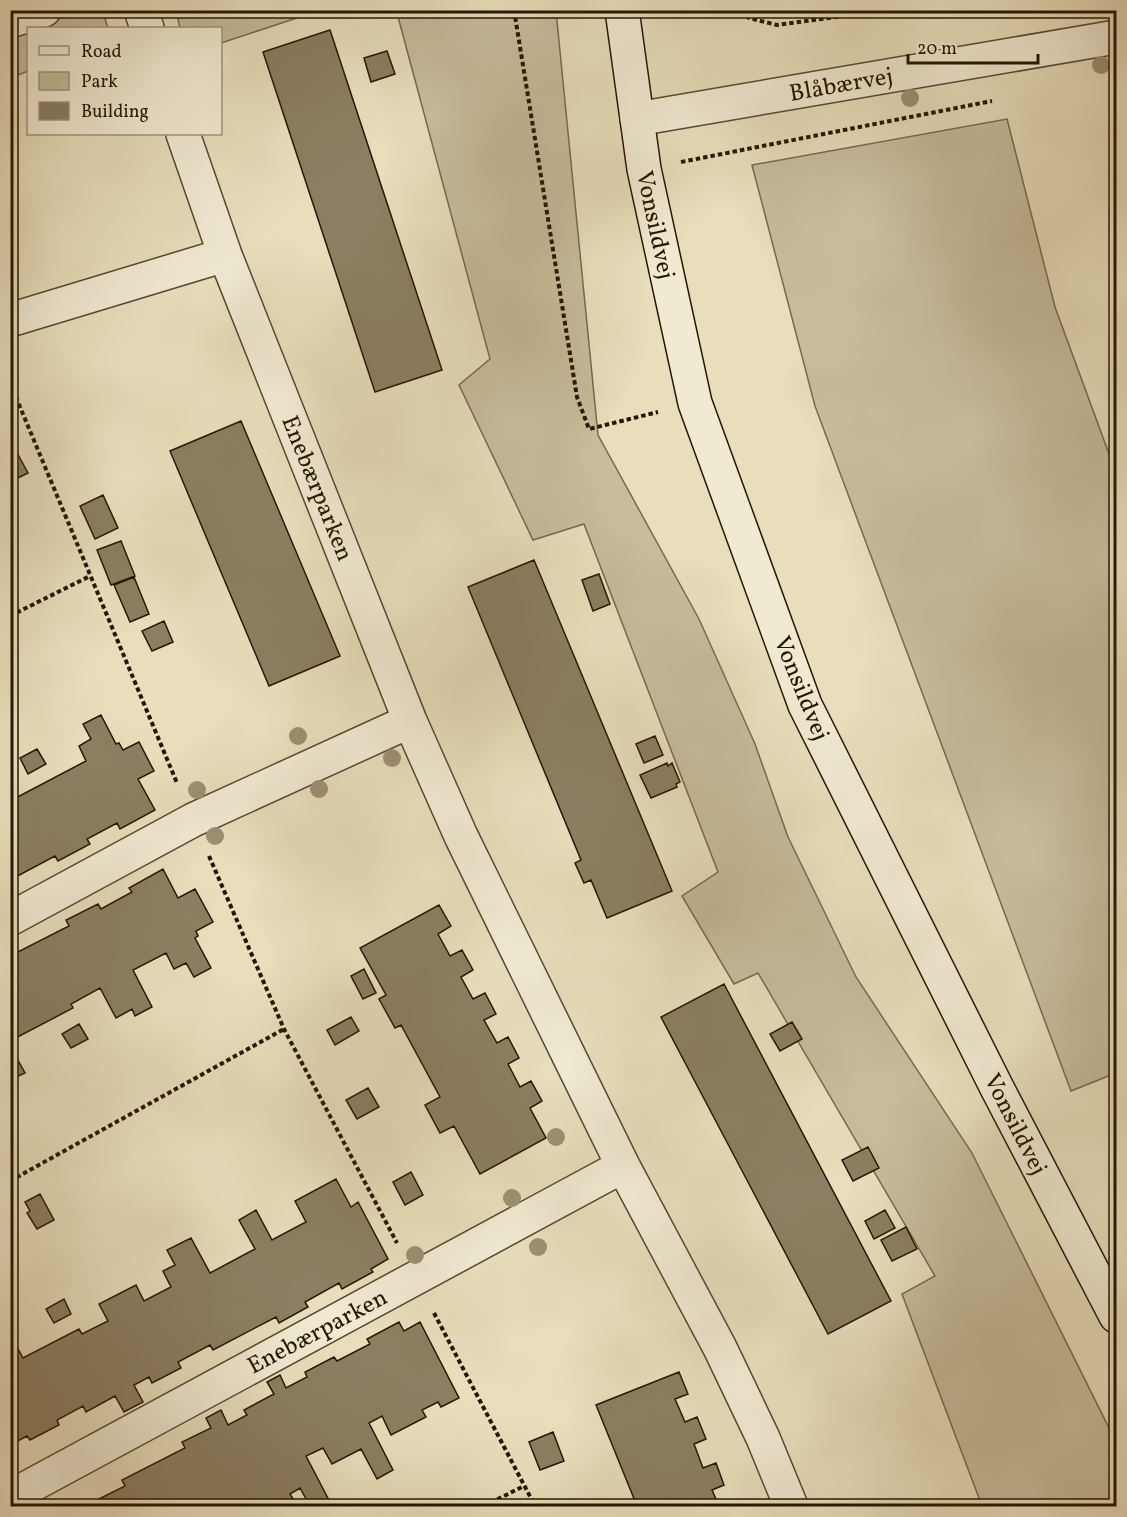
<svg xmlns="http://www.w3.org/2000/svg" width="1127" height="1517" font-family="Vollkorn,serif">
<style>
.green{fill:#c7bc9c;stroke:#76694e;stroke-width:1.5}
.building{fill:#8b7e62;stroke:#261600;stroke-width:1.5}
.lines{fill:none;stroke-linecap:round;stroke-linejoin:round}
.street-casing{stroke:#56482f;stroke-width:36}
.secondary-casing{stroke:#261600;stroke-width:36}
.path{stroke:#261600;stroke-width:4;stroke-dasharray:4.5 3;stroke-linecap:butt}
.street{stroke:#f0ead3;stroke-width:33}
.secondary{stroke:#f0ead3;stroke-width:33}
.tree{fill:#9c9073}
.labels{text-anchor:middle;stroke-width:4.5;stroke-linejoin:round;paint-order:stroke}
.street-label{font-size:24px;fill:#261600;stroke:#f0ead3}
</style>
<rect width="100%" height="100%" fill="#e8debc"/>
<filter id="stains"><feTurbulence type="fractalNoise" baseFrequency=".00333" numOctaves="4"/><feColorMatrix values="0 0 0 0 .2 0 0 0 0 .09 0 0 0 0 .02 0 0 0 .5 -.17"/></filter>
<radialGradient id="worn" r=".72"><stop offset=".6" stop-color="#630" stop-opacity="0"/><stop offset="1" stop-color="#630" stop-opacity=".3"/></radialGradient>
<path class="green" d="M 102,10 L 108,28 L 29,28 L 83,11 Z
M 176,11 L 176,10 L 318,11 L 221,43 L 220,28 L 180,28 Z
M 378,11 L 556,11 L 598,435 L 699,619 L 755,744 L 788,837 L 856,977 L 972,1153 L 1116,1442 L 1116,1506 L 982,1506 L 902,1294 L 935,1276 L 758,973 L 734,984 L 682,896 L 718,872 L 584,524 L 533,540 L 459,385 L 490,359 L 397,13 Z
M 28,29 L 28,71 L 11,78 L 10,35 Z
M 1007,119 L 1055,307 L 1116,473 L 1116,1073 L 1071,1091 L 815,406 L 752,165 Z"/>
<path class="building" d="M 330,30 L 442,370 L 375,392 L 263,52 Z
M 387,51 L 395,74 L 371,82 L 364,58 Z
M 241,421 L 340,656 L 269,686 L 170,451 Z
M 10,440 L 28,473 L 10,482 Z
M 103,495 L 118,528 L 95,539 L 80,506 Z
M 121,541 L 135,576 L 111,585 L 97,550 Z
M 534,560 L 672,891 L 607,918 L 591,880 L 584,883 L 575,863 L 581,860 L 468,587 Z
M 599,574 L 610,604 L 593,611 L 582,580 Z
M 134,577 L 149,614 L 130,622 L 114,585 Z
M 164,621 L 173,642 L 152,651 L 142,631 Z
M 101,715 L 116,744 L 119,743 L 123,750 L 139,742 L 154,771 L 138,779 L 155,810 L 120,829 L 117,823 L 87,839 L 90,844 L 58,861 L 55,856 L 10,880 L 10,801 L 86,761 L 79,746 L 91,739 L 83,724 Z
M 655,736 L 663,755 L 644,763 L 636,744 Z
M 37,749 L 46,764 L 28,774 L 20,758 Z
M 667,763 L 668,766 L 672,763 L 680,782 L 676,784 L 677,787 L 651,798 L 640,775 Z
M 163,869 L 178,898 L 195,889 L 213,922 L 196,931 L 198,936 L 195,938 L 211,968 L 194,977 L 186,963 L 174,969 L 166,953 L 133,970 L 152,1007 L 135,1016 L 132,1009 L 116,1018 L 100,988 L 71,1004 L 73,1008 L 10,1041 L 10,956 L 69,926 L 66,920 L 98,904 L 101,909 L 132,892 L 129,888 Z
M 439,905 L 451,926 L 438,934 L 450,956 L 462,950 L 473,970 L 461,977 L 473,999 L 485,993 L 496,1014 L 484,1020 L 497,1043 L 508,1037 L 519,1058 L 508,1064 L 520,1087 L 531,1081 L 542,1101 L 530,1108 L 546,1138 L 480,1174 L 454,1126 L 440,1133 L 425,1105 L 440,1097 L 401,1025 L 395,1028 L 379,999 L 386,995 L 360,948 Z
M 364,969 L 376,993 L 363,999 L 351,976 Z
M 724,984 L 891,1301 L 828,1334 L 661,1017 Z
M 351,1017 L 359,1031 L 335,1045 L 327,1030 Z
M 792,1022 L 802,1039 L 780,1051 L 770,1034 Z
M 79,1024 L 88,1039 L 71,1048 L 62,1034 Z
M 10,1046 L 25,1073 L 10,1080 Z
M 368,1088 L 379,1107 L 357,1119 L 346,1100 Z
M 868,1147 L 879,1168 L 853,1181 L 842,1160 Z
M 411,1172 L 423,1195 L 405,1205 L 393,1182 Z
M 336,1179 L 351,1207 L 358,1202 L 388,1259 L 371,1269 L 373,1272 L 342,1289 L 339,1283 L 305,1302 L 308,1307 L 279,1323 L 276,1317 L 213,1350 L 210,1345 L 178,1362 L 181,1368 L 152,1383 L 149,1377 L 134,1385 L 143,1402 L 124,1412 L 115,1396 L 86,1412 L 83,1406 L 57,1420 L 59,1425 L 30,1440 L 27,1436 L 10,1445 L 10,1334 L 23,1358 L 79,1329 L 82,1334 L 108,1321 L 99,1304 L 136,1285 L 144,1301 L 171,1287 L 163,1271 L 175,1265 L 167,1250 L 191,1238 L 210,1273 L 255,1249 L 239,1220 L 256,1210 L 272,1240 L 306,1222 L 295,1201 Z
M 40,1194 L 54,1220 L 37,1229 L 27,1213 L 30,1211 L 25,1202 Z
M 885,1210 L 895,1228 L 874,1239 L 865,1221 Z
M 906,1227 L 917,1249 L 892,1261 L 881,1240 Z
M 64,1299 L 71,1314 L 54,1323 L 46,1309 Z
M 399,1322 L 404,1331 L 420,1322 L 459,1398 L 441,1407 L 438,1402 L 422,1410 L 426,1417 L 391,1435 L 382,1416 L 369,1423 L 393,1470 L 377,1479 L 361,1449 L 332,1464 L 323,1448 L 306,1456 L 332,1506 L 310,1506 L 300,1488 L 290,1494 L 293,1499 L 279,1506 L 230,1506 L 229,1504 L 223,1506 L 74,1506 L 88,1499 L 91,1503 L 125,1486 L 122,1480 L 185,1448 L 182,1442 L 211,1428 L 206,1418 L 221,1410 L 228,1425 L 247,1415 L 244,1410 L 274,1394 L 267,1382 L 280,1375 L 286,1388 L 307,1377 L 305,1372 L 334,1357 L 337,1361 L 370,1344 L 367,1339 Z
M 679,1372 L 688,1394 L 675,1399 L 685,1422 L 697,1417 L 706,1439 L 694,1444 L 703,1468 L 716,1463 L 724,1485 L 712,1490 L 719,1506 L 637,1506 L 596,1405 Z
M 553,1432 L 564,1461 L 540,1470 L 529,1442 Z"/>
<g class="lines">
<g class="street-casing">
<path id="street" d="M 141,10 L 147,28
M 10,21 L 44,10
M 637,119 L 1116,37
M 183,134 L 225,255 L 410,721 L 461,836 L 623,1166 L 720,1348 L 763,1438 L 791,1506
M 10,320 L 225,255
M 10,919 L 193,820 L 410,721
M 10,1497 L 623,1166"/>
</g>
<g class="secondary-casing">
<path id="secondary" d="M 622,10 L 644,169 L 695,403 L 805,705 L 997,1088 L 1116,1316"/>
</g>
<path class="path" d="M 514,10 L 577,397 L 589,429 L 658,412
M 741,10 L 749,18 L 777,25 L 888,10
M 681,162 L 992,101
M 10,188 L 18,186
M 10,383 L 177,783
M 10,616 L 90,576
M 209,856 L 284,1029 L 397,1243
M 10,1181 L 284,1029
M 434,1313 L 535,1506
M 484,1506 L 524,1486"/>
<use href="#street" class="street"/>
<use href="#secondary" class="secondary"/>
</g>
<g class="tree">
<circle cx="1101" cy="65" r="9"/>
<circle cx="910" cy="98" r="9"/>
<circle cx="298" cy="736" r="9"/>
<circle cx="392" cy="758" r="9"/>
<circle cx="319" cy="789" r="9"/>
<circle cx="197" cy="790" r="9"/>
<circle cx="215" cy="836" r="9"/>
<circle cx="556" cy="1137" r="9"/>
<circle cx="512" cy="1198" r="9"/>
<circle cx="538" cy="1247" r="9"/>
<circle cx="415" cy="1255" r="9"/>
</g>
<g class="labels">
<g class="street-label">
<text transform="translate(841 84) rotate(-10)" y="8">Blåbærvej</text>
<text transform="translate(656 225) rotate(78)" y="8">Vonsildvej</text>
<text transform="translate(318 488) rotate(68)" y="8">Enebærparken</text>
<text transform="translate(802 688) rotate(68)" y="8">Vonsildvej</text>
<text transform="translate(1016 1124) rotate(63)" y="8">Vonsildvej</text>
<text transform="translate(317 1331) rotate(-28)" y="8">Enebærparken</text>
</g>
</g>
<rect width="1127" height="1517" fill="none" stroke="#e8debc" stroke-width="36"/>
<rect x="12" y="12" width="1103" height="1493" fill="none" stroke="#261600" stroke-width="3"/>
<rect x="18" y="18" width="1091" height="1481" fill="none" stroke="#261600" stroke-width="1.5"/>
<rect x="27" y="27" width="195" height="108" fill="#f0ead3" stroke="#9f957f" stroke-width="1.5"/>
<rect x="39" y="46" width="30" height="9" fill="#f0ead3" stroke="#9f957f" stroke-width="1.5"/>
<text x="81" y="57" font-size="18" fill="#261600">Road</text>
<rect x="39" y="72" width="30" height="18" fill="#c7bc9c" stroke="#9f957f" stroke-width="1.5"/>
<text x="81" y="87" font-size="18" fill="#261600">Park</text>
<rect x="39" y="102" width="30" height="18" fill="#8b7e62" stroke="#9f957f" stroke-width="1.5"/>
<text x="81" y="117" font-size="18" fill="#261600">Building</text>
<path d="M908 54v9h130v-9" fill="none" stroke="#261600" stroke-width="3"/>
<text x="917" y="54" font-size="18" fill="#261600" stroke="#f0ead3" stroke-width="4.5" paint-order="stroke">20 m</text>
<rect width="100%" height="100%" filter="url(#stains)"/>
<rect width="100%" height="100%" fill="url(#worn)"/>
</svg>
